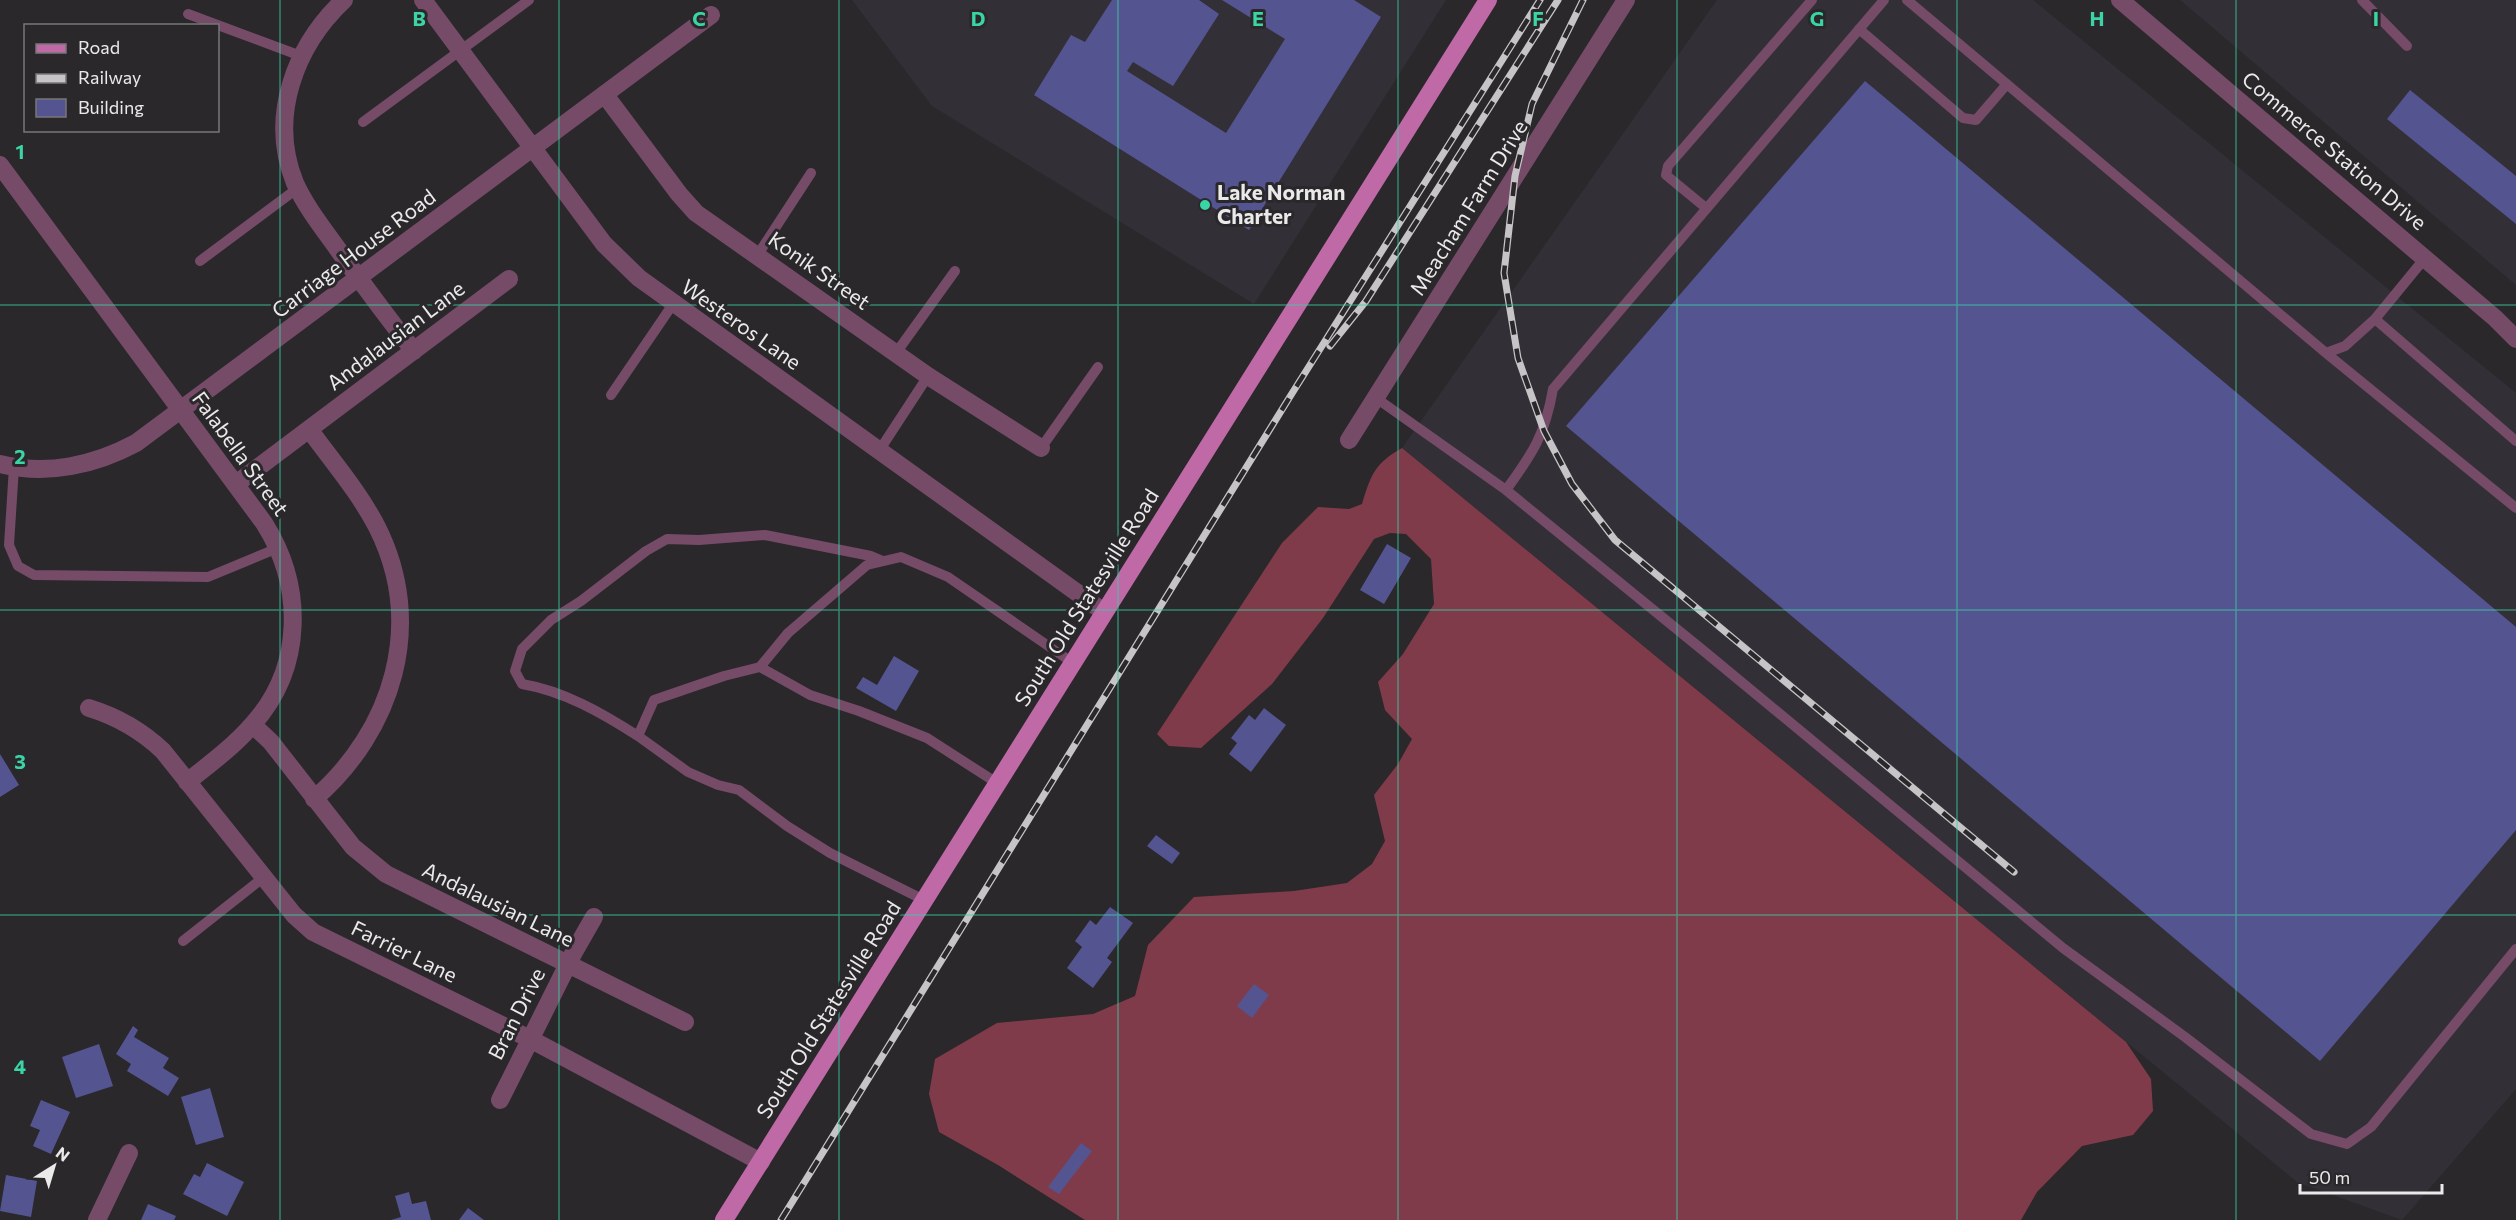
<svg xmlns="http://www.w3.org/2000/svg" width="2516" height="1220" font-family="Commissioner,sans-serif">
<style>
.built{fill:#332f37}
.forest{fill:#803b4a}
.building{fill:#545491}
.lines{fill:none;stroke-linecap:round;stroke-linejoin:round}
.service{stroke:#754b68;stroke-width:10}
.minor{stroke:#754b68;stroke-width:18}
.primary{stroke:#bf69a6;stroke-width:18}
.rail-casing{stroke:#c6c4c6;stroke-width:7}
.rail{stroke:#2a282b;stroke-width:4.5;stroke-dasharray:14;stroke-linecap:butt}
.grid{fill:none;stroke:#3ad4a5;stroke-width:1.5;stroke-opacity:0.55}
.poi-dot{fill:#3ad4a5;stroke:#2a282b;stroke-width:2}
.labels{text-anchor:middle;stroke-width:6;stroke-linejoin:round;paint-order:stroke}
.street-label{font-size:21px;fill:#ebeaeb;stroke:#2a282b}
.poi-label{font-size:21px;font-weight:bold;fill:#ebeaeb;stroke:#2a282b;text-anchor:start}
.grid-label{font-size:20px;text-anchor:middle;font-weight:bold;fill:#3ad4a5;stroke:#2a282b;stroke-width:6;stroke-linejoin:round;paint-order:stroke}
</style>
<rect width="100%" height="100%" fill="#2a282b"/>
<path class="built" d="M 852,0 L 1446,0 L 1254,304 L 932,106 Z
M 1717,0 L 2033,0 L 2516,393 L 2516,1089 L 2402,1220 L 2297,1182 L 1402,448 Z
M 2180,0 L 2516,0 L 2516,285 Z"/>
<path class="forest" d="M 1402,448 L 2126,1042 L 2151,1079 L 2153,1111 L 2133,1135 L 2082,1146 L 2037,1192 L 2021,1220 L 1085,1220 L 998,1165 L 939,1132 L 929,1094 L 935,1059 L 997,1023 L 1093,1014 L 1135,996 L 1148,945 L 1194,897 L 1294,891 L 1347,883 L 1372,864 L 1385,841 L 1374,795 L 1398,764 L 1412,739 L 1385,710 L 1378,682 L 1403,654 L 1434,604 L 1431,559 L 1406,534 L 1390,533 L 1374,539 L 1323,618 L 1272,684 L 1201,748 L 1169,746 L 1157,734 L 1282,543 L 1318,507 L 1349,509 L 1362,504 C 1371,475 1374,464 1402,448 Z"/>
<path class="building" d="M 1112,0 L 1199,0 L 1219,14 L 1173,86 L 1133,62 L 1127,71 L 1226,133 L 1285,39 L 1222,0 L 1354,0 L 1381,17 L 1249,230 L 1034,95 L 1071,35 L 1085,42 Z
M 1865,81 L 2516,627 L 2516,830 L 2320,1061 L 1566,426 Z
M 2410,90 L 2516,176 L 2516,224 L 2387,119 Z
M 1387,544 L 1411,558 L 1384,604 L 1360,590 Z
M 894,656 L 919,671 L 896,711 L 856,688 L 863,677 L 877,685 Z
M 1264,708 L 1286,725 L 1251,772 L 1229,754 L 1237,743 L 1231,738 L 1249,715 L 1255,720 Z
M 0,754 L 19,785 L 0,797 Z
M 1156,835 L 1180,853 L 1172,864 L 1147,846 Z
M 1110,907 L 1133,923 L 1107,958 L 1112,962 L 1093,988 L 1067,968 L 1082,947 L 1075,941 L 1090,920 L 1096,925 Z
M 1254,984 L 1269,995 L 1252,1018 L 1237,1006 Z
M 133,1026 L 138,1030 L 134,1037 L 169,1058 L 163,1068 L 179,1078 L 168,1096 L 127,1071 L 131,1064 L 116,1054 Z
M 99,1044 L 113,1086 L 76,1098 L 62,1057 Z
M 210,1088 L 224,1137 L 196,1145 L 181,1097 Z
M 41,1100 L 70,1112 L 51,1154 L 33,1146 L 40,1130 L 30,1126 Z
M 1081,1143 L 1092,1151 L 1059,1194 L 1048,1187 Z
M 207,1163 L 244,1182 L 227,1216 L 183,1194 L 194,1174 L 200,1177 Z
M 6,1175 L 37,1181 L 31,1217 L 0,1211 Z
M 409,1192 L 412,1204 L 426,1201 L 431,1220 L 391,1220 L 401,1217 L 395,1196 Z
M 148,1204 L 176,1216 L 174,1220 L 141,1220 Z
M 468,1208 L 484,1220 L 459,1220 Z"/>
<g class="lines">
<path class="service" d="M 1907,0 L 2326,353 L 2516,508
M 2362,0 L 2407,46
M 188,14 L 301,56
M 1859,29 L 1963,118 L 1976,120 L 2007,84
M 363,122 L 529,0
M 1706,208 L 1666,175 L 1668,166 L 1812,0
M 757,256 L 811,173
M 200,261 L 298,188
M 2375,319 L 2516,441
M 896,353 L 955,271
M 2326,353 L 2345,346 L 2375,319 L 2425,258
M 611,395 L 673,304
M 1376,398 L 1506,490 L 1705,652 L 2063,948 L 2185,1037 L 2311,1134 L 2347,1144 L 2371,1127 L 2516,949
M 1041,448 L 1098,367
M 879,451 L 928,376
M 14,467 L 9,545 L 18,566 L 34,575 L 208,577 L 278,548
M 1506,490 C 1533,453 1545,435 1553,389 L 1884,0
M 760,667 L 810,695 L 859,711 L 927,738 L 997,783
M 638,736 C 602,713 564,691 522,684 L 515,671 L 522,649 L 551,620 L 581,601 L 646,551 L 667,539 L 699,540 L 765,535 L 871,556 L 883,561
M 924,900 L 830,853 L 787,826 L 739,790 L 718,785 L 688,772 L 638,736 L 654,700 L 724,676 L 760,667 L 788,633 L 867,565 L 901,557 L 948,577 L 1073,663
M 183,941 L 264,877"/>
<path class="minor" d="M 344,0 C 295,46 268,117 295,183 C 306,207 322,227 337,248 C 362,283 387,317 414,351
M 423,0 L 604,244 L 639,278 L 1104,612
M 2120,0 L 2495,318 L 2516,339
M 605,95 L 679,194 L 696,213 L 928,376 L 1041,448
M 0,165 L 264,523 C 304,586 304,667 253,724 C 234,746 210,764 187,782
M 309,429 C 332,461 359,492 377,527 C 426,624 393,731 314,799
M 1349,440 L 1626,0
M 0,464 C 47,476 95,465 136,443 L 711,15
M 236,484 L 509,279
M 89,708 C 118,717 141,730 163,751 L 294,915 L 313,932 L 530,1039 L 761,1162
M 253,725 L 271,742 L 353,847 L 386,874 L 685,1022
M 500,1100 L 574,952 L 594,917
M 97,1220 L 129,1153"/>
<path class="primary" d="M 724,1220 L 1488,0"/>
<g class="rail-casing">
<path id="rail" d="M 1583,0 L 1532,104 L 1515,176 L 1504,273 L 1518,358 L 1544,431 L 1572,484 L 1615,540 L 2014,872
M 1330,346 L 1366,301 L 1558,0
M 781,1220 L 1291,395 L 1540,0"/>
</g>
<use href="#rail" class="rail"/>
</g>
<path class="grid" d="M 280,0 L 280,1220M 559,0 L 559,1220M 839,0 L 839,1220M 1118,0 L 1118,1220M 1398,0 L 1398,1220M 1677,0 L 1677,1220M 1957,0 L 1957,1220M 2236,0 L 2236,1220M 0,305 L 2516,305M 0,610 L 2516,610M 0,915 L 2516,915"/>
<circle class="poi-dot" cx="1205" cy="205" r="6"/>
<g class="labels">
<g class="street-label">
<text transform="translate(2334 151) rotate(40)" y="7">Commerce Station Drive</text>
<text transform="translate(1469 208) rotate(-58)" y="7">Meacham Farm Drive</text>
<text transform="translate(354 254) rotate(-37)" y="7">Carriage House Road</text>
<text transform="translate(819 271) rotate(35)" y="7">Konik Street</text>
<text transform="translate(741 325) rotate(35)" y="7">Westeros Lane</text>
<text transform="translate(396 336) rotate(-37)" y="7">Andalausian Lane</text>
<text transform="translate(240 454) rotate(54)" y="7">Falabella Street</text>
<text transform="translate(1087 598) rotate(-58)" y="7">South Old Statesville Road</text>
<text transform="translate(498 905) rotate(26)" y="7">Andalausian Lane</text>
<text transform="translate(404 952) rotate(26)" y="7">Farrier Lane</text>
<text transform="translate(829 1010) rotate(-58)" y="7">South Old Statesville Road</text>
<text transform="translate(517 1014) rotate(-63)" y="7">Bran Drive</text>
</g>
<g class="poi-label">
<text x="1217" y="200">Lake Norman<tspan x="1217" dy="24">Charter</tspan></text>
</g>
</g>
<g class="grid-label">
<text x="419" y="26">B</text>
<text x="699" y="26">C</text>
<text x="978" y="26">D</text>
<text x="1258" y="26">E</text>
<text x="1538" y="26">F</text>
<text x="1817" y="26">G</text>
<text x="2097" y="26">H</text>
<text x="2376" y="26">I</text>
<text x="20" y="159">1</text>
<text x="20" y="464">2</text>
<text x="20" y="769">3</text>
<text x="20" y="1074">4</text>
</g>
<rect x="24" y="24" width="195" height="108" fill="#2a282b" stroke="#777678" stroke-width="1.5"/>
<rect x="36" y="44" width="30" height="9" fill="#bf69a6" stroke="#777678" stroke-width="1.5"/>
<text x="78" y="54" font-size="18" fill="#ebeaeb">Road</text>
<rect x="36" y="74" width="30" height="9" fill="#c6c4c6" stroke="#777678" stroke-width="1.5"/>
<text x="78" y="84" font-size="18" fill="#ebeaeb">Railway</text>
<rect x="36" y="99" width="30" height="18" fill="#545491" stroke="#777678" stroke-width="1.5"/>
<text x="78" y="114" font-size="18" fill="#ebeaeb">Building</text>
<g transform="translate(54 1166) rotate(37)" stroke="#2a282b" stroke-width="4.5" paint-order="stroke">
<path d="M0-4.5L10 22L0 15L-10 22Z" fill="#ebeaeb"/>
<text y="-9" font-size="16" font-weight="bold" text-anchor="middle" fill="#ebeaeb">N</text>
</g>
<path d="M2300 1184v9h142v-9" fill="none" stroke="#ebeaeb" stroke-width="3"/>
<text x="2309" y="1184" font-size="18" fill="#ebeaeb" stroke="#2a282b" stroke-width="4.5" paint-order="stroke">50 m</text>
</svg>
